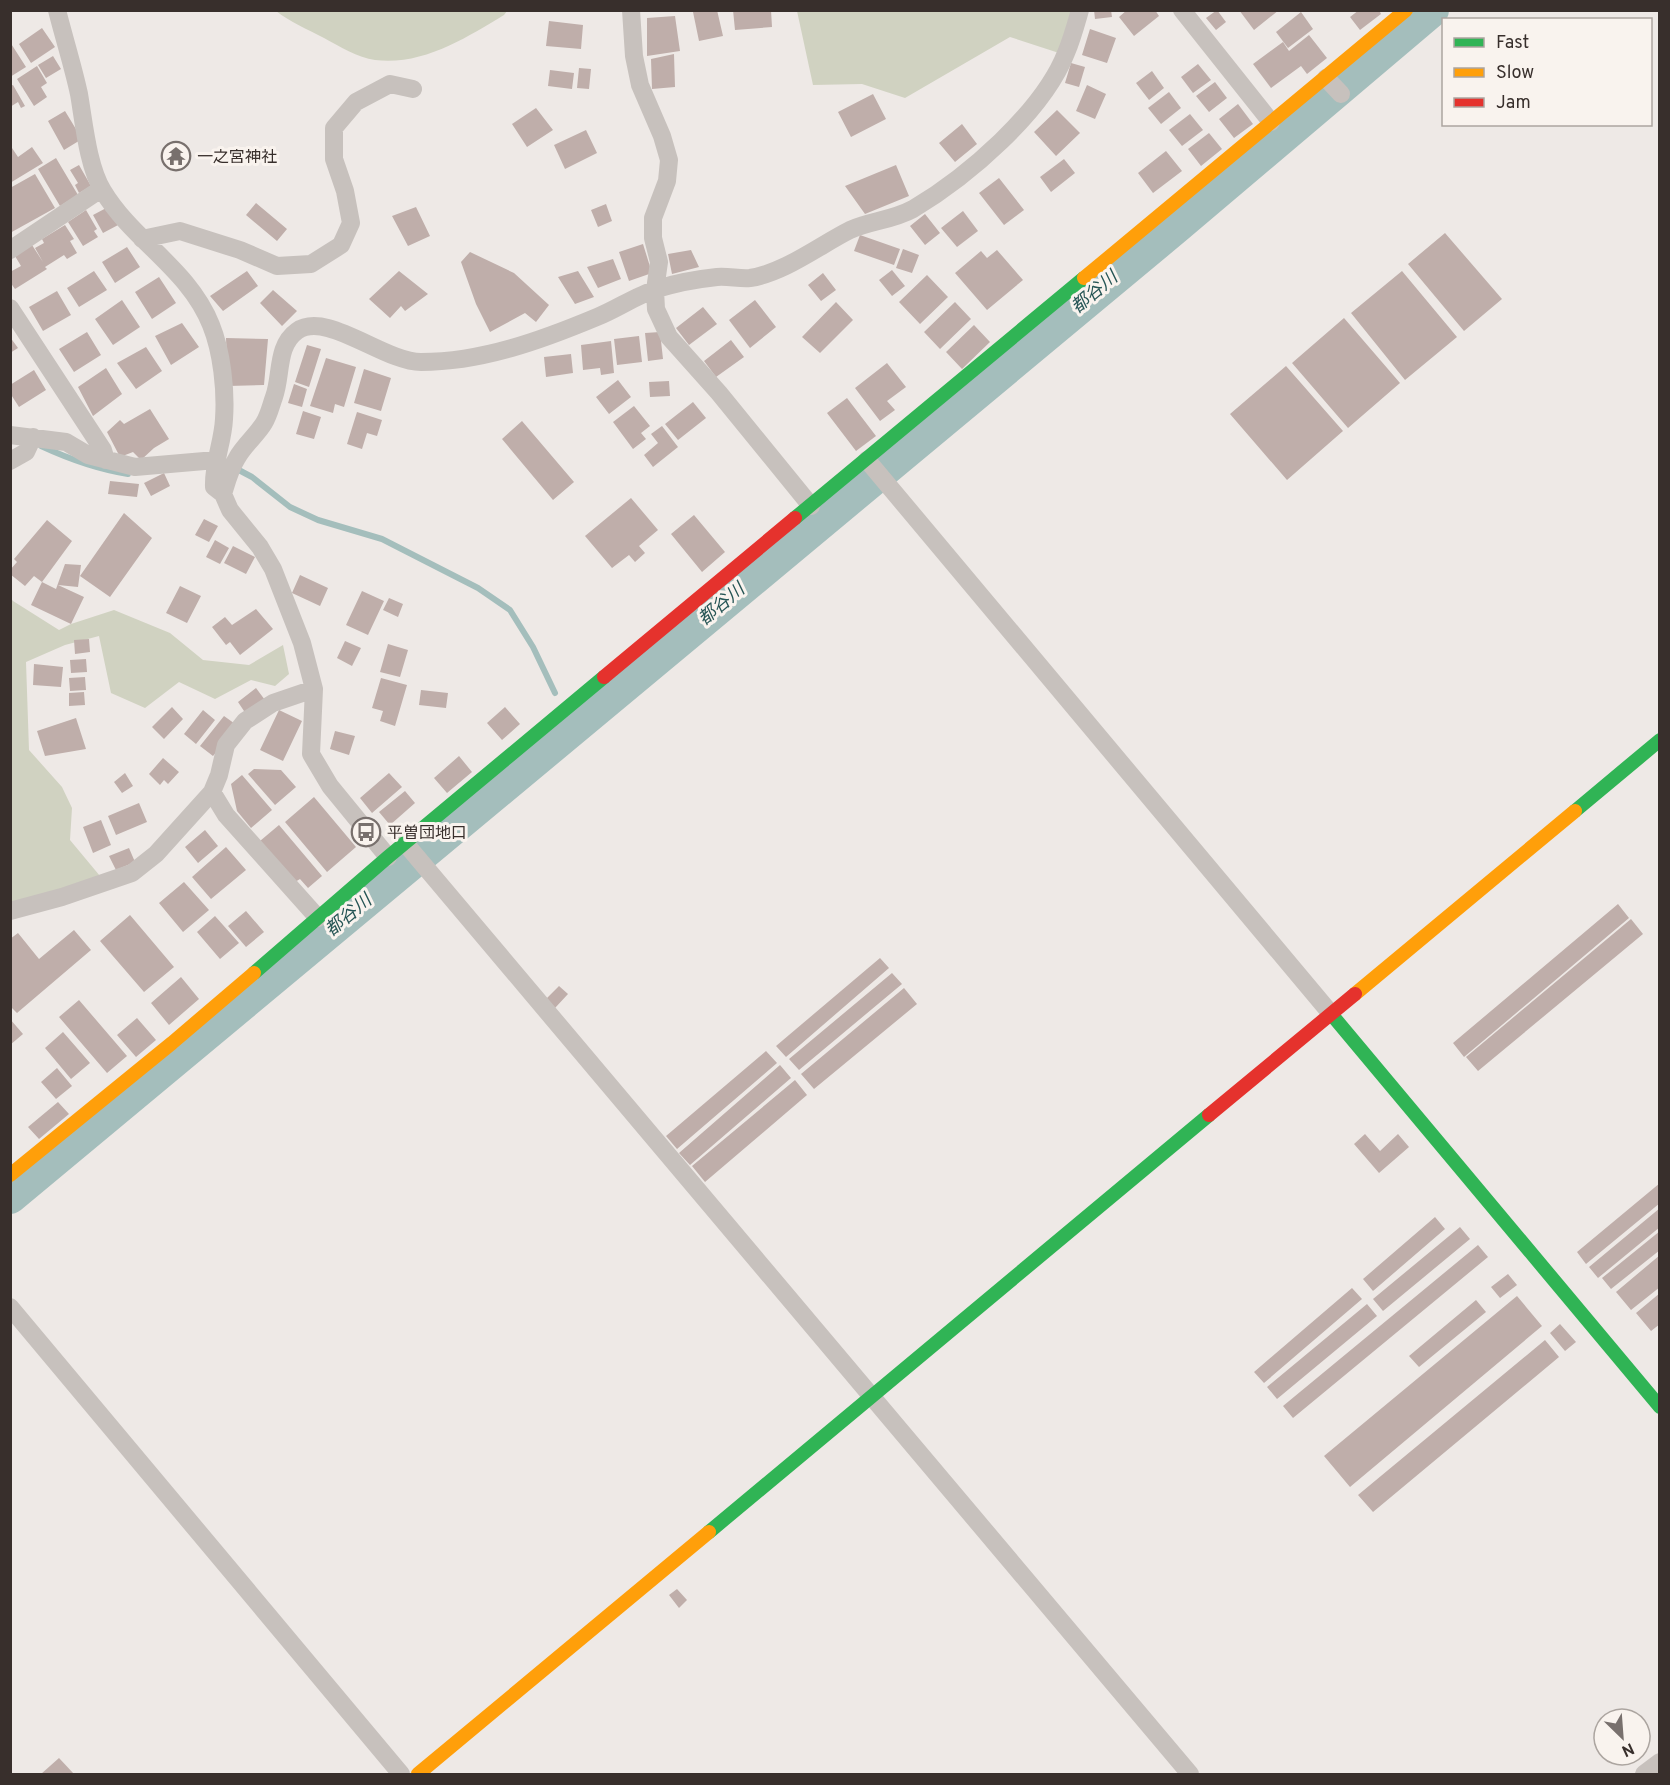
<svg xmlns="http://www.w3.org/2000/svg" width="1670" height="1785" font-family="Overpass,'Noto Sans JP',sans-serif">
<style>
.green{fill:#d0d2c1}
.lines{fill:none;stroke-linecap:round;stroke-linejoin:round}
.stream{stroke:#a4bebc;stroke-width:6}
.river{stroke:#a4bebc;stroke-width:34}
.building{fill:#bfaeaa}
.street{stroke:#c7c1bd;stroke-width:18}
.fast{stroke:#30b455;stroke-width:14}
.slow{stroke:#ff9f0a;stroke-width:14}
.jam{stroke:#e5322d;stroke-width:14}
.labels{text-anchor:middle;stroke-width:6;stroke-linejoin:round;paint-order:stroke}
.poi-label{font-size:16px;fill:#382f2c;stroke:#f9f3ee;text-anchor:start}
.water-label{font-size:18px;font-style:italic;fill:#265555;stroke:#f9f3ee}
</style>
<rect width="100%" height="100%" fill="#eee9e6"/>
<path class="green" d="M 276,11 L 507,11 L 504,15 C 466,38 422,66 375,60 C 358,58 339,46 324,38 C 307,29 290,22 276,11 Z
M 797,11 L 1071,11 L 1059,53 L 1010,37 L 905,98 L 862,84 L 813,85 Z
M 10,597 L 13,601 L 59,630 L 71,624 L 114,610 L 170,633 L 203,660 L 249,665 L 283,645 L 289,674 L 275,686 L 251,680 L 215,699 L 179,682 L 145,708 L 111,693 L 99,636 L 65,645 L 26,662 L 29,750 L 62,787 L 72,808 L 70,840 L 105,882 L 10,911 Z"/>
<g class="lines">
<path class="stream" d="M 41,446 C 69,459 97,469 128,474
M 235,468 L 252,477 L 290,507 L 318,520 L 382,539 L 478,588 L 510,610 L 533,647 L 555,693"/>
<path class="river" d="M 10,1197 L 1177,226 L 1432,10"/>
</g>
<path class="building" d="M 701,10 L 717,10 L 723,36 L 699,41 L 693,12 Z
M 733,10 L 771,10 L 772,27 L 735,30 Z
M 1094,10 L 1111,10 L 1112,17 L 1095,19 Z
M 1127,10 L 1155,10 L 1159,16 L 1134,36 L 1119,17 Z
M 1217,10 L 1226,22 L 1216,30 L 1206,18 Z
M 1239,10 L 1279,10 L 1254,30 Z
M 1359,10 L 1379,10 L 1381,14 L 1360,30 L 1350,17 Z
M 1301,12 L 1313,29 L 1288,48 L 1276,32 Z
M 675,16 L 680,51 L 647,56 L 647,18 Z
M 549,21 L 583,25 L 581,49 L 546,46 Z
M 42,28 L 55,47 L 31,63 L 19,44 Z
M 1090,29 L 1116,38 L 1107,63 L 1082,55 Z
M 1309,35 L 1327,58 L 1307,74 L 1301,66 L 1271,88 L 1253,64 L 1283,42 L 1289,51 Z
M 10,42 L 26,67 L 10,77 Z
M 674,54 L 675,87 L 652,89 L 651,59 Z
M 53,56 L 61,69 L 46,78 L 38,65 Z
M 1071,63 L 1085,67 L 1079,87 L 1065,83 Z
M 1198,64 L 1211,80 L 1193,93 L 1181,77 Z
M 37,66 L 47,83 L 41,87 L 47,97 L 34,106 L 17,79 Z
M 579,68 L 591,69 L 589,89 L 577,88 Z
M 550,70 L 574,73 L 572,89 L 548,86 Z
M 1152,71 L 1164,88 L 1149,100 L 1136,83 Z
M 1215,82 L 1227,98 L 1209,112 L 1196,96 Z
M 13,85 L 25,106 L 21,108 L 18,102 L 10,107 L 10,86 Z
M 1087,85 L 1106,94 L 1095,119 L 1076,111 Z
M 1169,92 L 1181,108 L 1161,124 L 1148,108 Z
M 873,94 L 886,119 L 851,137 L 838,112 Z
M 1238,104 L 1253,124 L 1234,138 L 1219,119 Z
M 536,108 L 553,130 L 527,147 L 512,124 Z
M 1057,110 L 1080,133 L 1056,156 L 1034,132 Z
M 65,111 L 82,139 L 64,150 L 48,121 Z
M 1190,114 L 1203,130 L 1182,146 L 1169,130 Z
M 962,124 L 977,144 L 955,162 L 939,143 Z
M 586,130 L 597,153 L 565,169 L 554,145 Z
M 1209,133 L 1222,149 L 1201,166 L 1188,149 Z
M 32,147 L 43,163 L 10,183 L 10,149 L 12,148 L 18,157 Z
M 1166,151 L 1182,171 L 1153,193 L 1138,173 Z
M 56,158 L 78,195 L 60,206 L 38,169 Z
M 1064,159 L 1075,173 L 1051,192 L 1040,177 Z
M 79,165 L 91,186 L 79,193 L 75,185 L 78,183 L 70,170 Z
M 896,165 L 909,196 L 865,214 L 845,186 Z
M 35,174 L 55,208 L 10,233 L 10,188 Z
M 999,178 L 1024,210 L 1004,225 L 979,193 Z
M 256,203 L 287,229 L 277,241 L 246,215 Z
M 606,204 L 612,221 L 598,227 L 591,210 Z
M 110,206 L 120,224 L 103,233 L 93,215 Z
M 416,207 L 430,236 L 408,246 L 392,216 Z
M 86,210 L 97,229 L 94,231 L 98,237 L 83,246 L 68,222 Z
M 963,211 L 978,231 L 957,247 L 941,228 Z
M 925,214 L 940,233 L 925,245 L 910,226 Z
M 65,225 L 74,239 L 70,241 L 77,253 L 67,259 L 64,255 L 45,267 L 47,269 L 15,289 L 10,282 L 10,272 L 21,266 L 15,256 L 32,245 L 43,262 L 35,248 L 44,243 L 42,239 Z
M 1445,233 L 1502,299 L 1464,331 L 1408,264 Z
M 860,235 L 900,249 L 894,265 L 854,251 Z
M 643,244 L 652,273 L 629,281 L 619,252 Z
M 127,247 L 140,267 L 115,283 L 102,262 Z
M 903,249 L 919,255 L 912,273 L 896,268 Z
M 691,250 L 699,267 L 672,274 L 668,254 Z
M 997,250 L 1023,280 L 987,310 L 955,273 L 981,251 L 987,258 Z
M 470,252 L 514,273 L 549,305 L 536,322 L 525,313 L 490,332 L 476,304 L 461,262 Z
M 613,259 L 621,279 L 598,288 L 587,267 Z
M 892,270 L 905,286 L 892,296 L 879,280 Z
M 94,271 L 107,290 L 79,307 L 67,288 Z
M 247,271 L 258,286 L 223,311 L 210,296 Z
M 399,271 L 428,294 L 405,311 L 401,306 L 390,318 L 369,299 Z
M 578,271 L 594,297 L 575,304 L 558,277 Z
M 1402,271 L 1457,337 L 1405,380 L 1351,313 Z
M 823,273 L 836,290 L 821,301 L 808,285 Z
M 927,275 L 948,297 L 920,324 L 899,302 Z
M 159,277 L 176,303 L 152,319 L 135,292 Z
M 273,290 L 297,311 L 282,326 L 260,303 Z
M 57,291 L 71,315 L 43,331 L 29,307 Z
M 122,300 L 140,327 L 113,345 L 95,319 Z
M 755,300 L 776,327 L 750,348 L 729,320 Z
M 836,302 L 853,320 L 820,353 L 802,337 Z
M 955,302 L 971,319 L 940,349 L 924,332 Z
M 703,307 L 717,324 L 689,345 L 676,328 Z
M 1344,318 L 1400,383 L 1348,428 L 1292,363 Z
M 182,323 L 199,347 L 171,365 L 155,336 Z
M 974,325 L 990,342 L 962,369 L 946,352 Z
M 87,332 L 101,355 L 74,372 L 59,349 Z
M 660,332 L 663,359 L 648,361 L 645,333 Z
M 639,336 L 642,362 L 617,365 L 614,339 Z
M 10,337 L 18,348 L 10,353 Z
M 226,338 L 268,339 L 264,385 L 228,386 Z
M 731,340 L 744,357 L 716,377 L 704,361 Z
M 611,341 L 614,373 L 601,375 L 600,368 L 583,370 L 581,345 Z
M 307,345 L 321,349 L 309,387 L 295,382 Z
M 146,347 L 162,371 L 136,389 L 117,363 Z
M 571,354 L 573,373 L 546,377 L 544,357 Z
M 326,358 L 356,367 L 344,407 L 335,404 L 333,413 L 310,406 Z
M 887,363 L 906,387 L 887,401 L 895,410 L 880,421 L 855,388 Z
M 1286,366 L 1343,431 L 1287,480 L 1230,414 Z
M 106,368 L 122,394 L 93,416 L 78,387 Z
M 364,369 L 391,378 L 381,411 L 354,403 Z
M 34,370 L 46,390 L 19,407 L 10,393 L 10,385 Z
M 618,380 L 631,397 L 609,414 L 596,397 Z
M 669,381 L 670,396 L 650,397 L 649,382 Z
M 294,384 L 307,389 L 302,407 L 288,403 Z
M 847,398 L 876,436 L 856,451 L 827,413 Z
M 693,402 L 706,418 L 678,440 L 665,424 Z
M 634,406 L 650,426 L 641,433 L 646,439 L 633,449 L 613,422 Z
M 150,409 L 169,439 L 154,448 L 141,460 L 133,452 L 120,457 L 107,432 L 120,420 L 124,424 Z
M 303,411 L 321,417 L 314,439 L 296,434 Z
M 357,412 L 382,420 L 377,436 L 367,433 L 362,449 L 347,444 Z
M 522,421 L 574,482 L 553,500 L 502,439 Z
M 662,426 L 678,447 L 653,467 L 644,455 L 658,443 L 651,434 Z
M 164,473 L 170,486 L 151,496 L 144,483 Z
M 110,481 L 139,484 L 137,497 L 108,494 Z
M 631,498 L 658,530 L 639,546 L 645,553 L 635,562 L 629,555 L 612,568 L 585,536 Z
M 124,513 L 152,538 L 110,597 L 80,576 Z
M 694,515 L 725,552 L 702,572 L 671,534 Z
M 204,519 L 218,526 L 209,542 L 195,535 Z
M 47,520 L 72,541 L 42,582 L 34,576 L 25,586 L 10,574 L 10,570 L 17,562 L 14,559 Z
M 215,540 L 229,548 L 220,564 L 206,557 Z
M 233,546 L 255,557 L 246,574 L 224,563 Z
M 65,564 L 81,565 L 78,587 L 58,585 L 84,597 L 71,624 L 31,605 L 42,582 L 56,589 Z
M 300,575 L 328,588 L 320,606 L 292,593 Z
M 180,586 L 201,596 L 187,623 L 166,613 Z
M 362,591 L 384,601 L 368,635 L 346,625 Z
M 389,598 L 403,604 L 398,617 L 383,610 Z
M 256,609 L 273,629 L 240,655 L 230,642 L 226,645 L 212,627 L 225,617 L 232,625 Z
M 89,639 L 90,652 L 75,654 L 74,640 Z
M 345,641 L 361,648 L 352,666 L 337,658 Z
M 388,644 L 408,650 L 400,677 L 380,672 Z
M 86,659 L 87,672 L 71,673 L 70,660 Z
M 34,664 L 63,667 L 61,687 L 33,685 Z
M 85,677 L 86,690 L 70,691 L 69,678 Z
M 381,678 L 407,685 L 395,726 L 380,721 L 383,711 L 372,708 Z
M 256,688 L 265,700 L 246,714 L 238,702 Z
M 421,690 L 448,693 L 446,708 L 419,705 Z
M 84,692 L 85,705 L 69,706 L 69,693 Z
M 172,707 L 183,719 L 164,739 L 152,727 Z
M 505,707 L 520,724 L 502,740 L 487,723 Z
M 203,710 L 215,720 L 196,744 L 184,734 Z
M 279,710 L 302,721 L 283,761 L 260,750 Z
M 224,716 L 238,726 L 213,756 L 200,746 Z
M 76,718 L 86,749 L 45,756 L 37,731 Z
M 335,731 L 355,736 L 349,755 L 330,749 Z
M 459,756 L 472,772 L 447,793 L 434,778 Z
M 163,758 L 179,772 L 168,784 L 164,780 L 160,785 L 149,774 Z
M 254,769 L 281,770 L 296,787 L 275,805 L 248,774 Z
M 125,773 L 133,786 L 122,793 L 114,782 Z
M 389,773 L 402,787 L 372,813 L 360,798 Z
M 242,775 L 272,810 L 251,828 L 237,811 L 231,784 Z
M 405,791 L 415,803 L 390,825 L 379,812 Z
M 314,797 L 356,847 L 327,872 L 285,822 Z
M 139,803 L 147,822 L 116,835 L 108,816 Z
M 101,820 L 111,845 L 93,853 L 83,827 Z
M 279,825 L 322,876 L 308,888 L 300,879 L 295,882 L 260,841 Z
M 205,830 L 218,846 L 198,863 L 185,847 Z
M 226,847 L 246,870 L 211,899 L 192,877 Z
M 129,848 L 135,862 L 116,870 L 109,856 Z
M 184,882 L 209,910 L 183,932 L 159,903 Z
M 1618,904 L 1629,918 L 1464,1057 L 1453,1043 Z
M 246,911 L 264,932 L 246,947 L 228,926 Z
M 130,915 L 174,967 L 144,992 L 100,941 Z
M 215,916 L 239,943 L 220,959 L 197,932 Z
M 1631,919 L 1643,934 L 1478,1071 L 1466,1057 Z
M 74,930 L 91,950 L 17,1013 L 10,1006 L 10,939 L 18,933 L 39,959 Z
M 880,958 L 889,968 L 786,1057 L 776,1046 Z
M 892,973 L 902,984 L 799,1070 L 789,1059 Z
M 181,977 L 199,999 L 169,1025 L 151,1003 Z
M 559,986 L 568,994 L 555,1008 L 546,999 Z
M 904,988 L 917,1004 L 814,1089 L 801,1074 Z
M 79,1000 L 127,1056 L 107,1073 L 59,1017 Z
M 137,1018 L 156,1040 L 136,1057 L 117,1035 Z
M 10,1019 L 23,1034 L 10,1045 Z
M 63,1032 L 90,1063 L 71,1079 L 45,1048 Z
M 766,1051 L 777,1063 L 677,1149 L 666,1136 Z
M 780,1065 L 791,1078 L 690,1165 L 679,1153 Z
M 57,1068 L 72,1086 L 56,1099 L 41,1082 Z
M 795,1080 L 807,1095 L 705,1182 L 692,1166 Z
M 58,1102 L 69,1114 L 39,1139 L 28,1127 Z
M 1365,1134 L 1380,1151 L 1398,1134 L 1409,1147 L 1379,1173 L 1354,1144 Z
M 1660,1183 L 1660,1203 L 1586,1264 L 1577,1252 Z
M 1660,1208 L 1660,1227 L 1598,1278 L 1589,1267 Z
M 1435,1217 L 1445,1229 L 1373,1291 L 1363,1279 Z
M 1460,1227 L 1470,1239 L 1383,1311 L 1373,1299 Z
M 1660,1231 L 1660,1250 L 1611,1289 L 1602,1278 Z
M 1478,1245 L 1488,1257 L 1293,1418 L 1283,1406 Z
M 1660,1255 L 1660,1287 L 1631,1310 L 1616,1292 Z
M 1508,1274 L 1517,1285 L 1500,1298 L 1491,1287 Z
M 1352,1288 L 1362,1299 L 1264,1383 L 1254,1372 Z
M 1660,1293 L 1660,1324 L 1651,1331 L 1636,1313 Z
M 1517,1296 L 1542,1326 L 1350,1487 L 1324,1456 Z
M 1476,1300 L 1486,1312 L 1419,1367 L 1409,1356 Z
M 1367,1304 L 1377,1316 L 1277,1399 L 1267,1387 Z
M 1560,1324 L 1576,1342 L 1565,1351 L 1550,1333 Z
M 1545,1340 L 1559,1357 L 1373,1512 L 1358,1495 Z
M 677,1589 L 687,1600 L 679,1608 L 669,1595 Z
M 59,1758 L 74,1774 L 41,1774 Z"/>
<g class="lines">
<path class="street" d="M 57,10 C 64,38 73,66 79,94 C 84,123 88,167 103,191 C 133,241 189,269 211,325 C 222,352 226,391 224,419 C 223,442 213,463 214,487 L 223,494 L 230,510 L 260,547 L 273,569 L 302,643 L 314,689 L 311,754 L 330,786 L 388,857
M 631,10 L 634,56 L 640,85 L 662,136 L 669,160 L 667,181 L 653,218 L 653,238 L 659,262 L 655,290 L 656,309 L 669,337 L 719,393 L 811,506
M 1182,10 L 1271,122
M 1326,78 L 1341,94
M 142,239 L 180,231 L 240,250 L 277,266 L 311,264 L 341,245 L 351,223 L 345,191 L 334,159 L 334,128 L 356,102 L 390,84 L 413,89
M 10,250 L 101,189
M 10,308 L 103,450 L 106,460
M 10,435 L 66,442 L 88,455 L 135,467 L 216,460
M 867,460 L 1332,1015
M 10,461 L 26,452 L 33,437
M 223,494 C 227,481 230,469 237,458 C 244,445 257,435 264,423 C 269,415 271,405 274,397 C 282,375 276,346 297,331 C 326,310 384,362 421,362 C 482,362 542,340 597,317 C 617,309 637,295 657,289 C 676,283 698,279 717,277 C 728,276 740,279 750,278 C 784,273 820,245 850,230 C 870,221 893,220 913,209 C 967,177 1043,112 1066,53 C 1072,39 1076,24 1080,10
M 212,792 L 226,815 L 318,918
M 405,843 L 1190,1774
M 10,911 L 62,897 L 132,873 L 156,854 L 212,792 L 219,775 L 226,745 L 245,721 L 273,703 L 314,689
M 10,1307 L 401,1774
M 1644,1774 L 1660,1762"/>
<path class="fast" d="M 795,518 L 1084,278
M 1575,811 L 1660,740
M 254,973 L 388,857 L 604,677
M 1332,1015 L 1660,1407
M 709,1532 L 1209,1115"/>
<path class="slow" d="M 1084,278 L 1406,10
M 1355,994 L 1575,811
M 10,1175 L 172,1043 L 254,973
M 418,1774 L 709,1532"/>
<path class="jam" d="M 604,677 L 795,518
M 1209,1115 L 1355,994"/>
</g>
<defs>
<g id="temple-ring" transform="scale(1.5)"><circle r="9.5" fill="#f9f3ee" stroke="#78706d" stroke-width="1.5"/><path d="M0-6L5-2H3V0L6.5 2.5H4V6H1.5V3h-3V6H-4V2.5H-6.5L-3 0V-2H-5Z" fill="#78706d"/></g>
<g id="bus-ring" transform="scale(1.5)"><circle r="9.5" fill="#f9f3ee" stroke="#78706d" stroke-width="1.5"/><path d="M-5-6H5V4H4V6H2V4H-2V6H-4V4H-5ZM-3.5-4V0h7V-4ZM-3.5 1.2v1.5H-2V1.2ZM2 1.2v1.5H3.5V1.2Z" fill="#78706d"/></g>
</defs>
<g fill-rule="evenodd">
<use href="#temple-ring" x="176" y="156"/>
<use href="#bus-ring" x="366" y="832"/>
</g>
<g class="labels">
<g class="poi-label">
<text x="197" y="162">一之宮神社</text>
<text x="387" y="838">平曽団地口</text>
</g>
<g class="water-label">
<text transform="translate(1094 292) rotate(-40)" y="6">都谷川</text>
<text transform="translate(721 604) rotate(-40)" y="6">都谷川</text>
<text transform="translate(348 915) rotate(-40)" y="6">都谷川</text>
</g>
</g>
<rect width="1670" height="1785" fill="none" stroke="#382f2c" stroke-width="24"/>
<rect x="1442" y="18" width="210" height="108" fill="#f9f3ee" stroke="#aca5a0" stroke-width="1.5"/>
<rect x="1454" y="38" width="30" height="9" fill="#30b455" stroke="#aca5a0" stroke-width="1.5"/>
<text x="1496" y="48" font-size="18" fill="#382f2c">Fast</text>
<rect x="1454" y="68" width="30" height="9" fill="#ff9f0a" stroke="#aca5a0" stroke-width="1.5"/>
<text x="1496" y="78" font-size="18" fill="#382f2c">Slow</text>
<rect x="1454" y="98" width="30" height="9" fill="#e5322d" stroke="#aca5a0" stroke-width="1.5"/>
<text x="1496" y="108" font-size="18" fill="#382f2c">Jam</text>
<g transform="translate(1622 1737) rotate(155)"><circle r="28" fill="#f9f3ee" stroke="#aca5a0" stroke-width="1.5"/>
<path d="M0-4.5L10 22L0 15L-10 22Z" fill="#78706d"/>
<text y="-9" font-size="16" font-weight="bold" text-anchor="middle" fill="#382f2c">N</text>
</g>
</svg>
